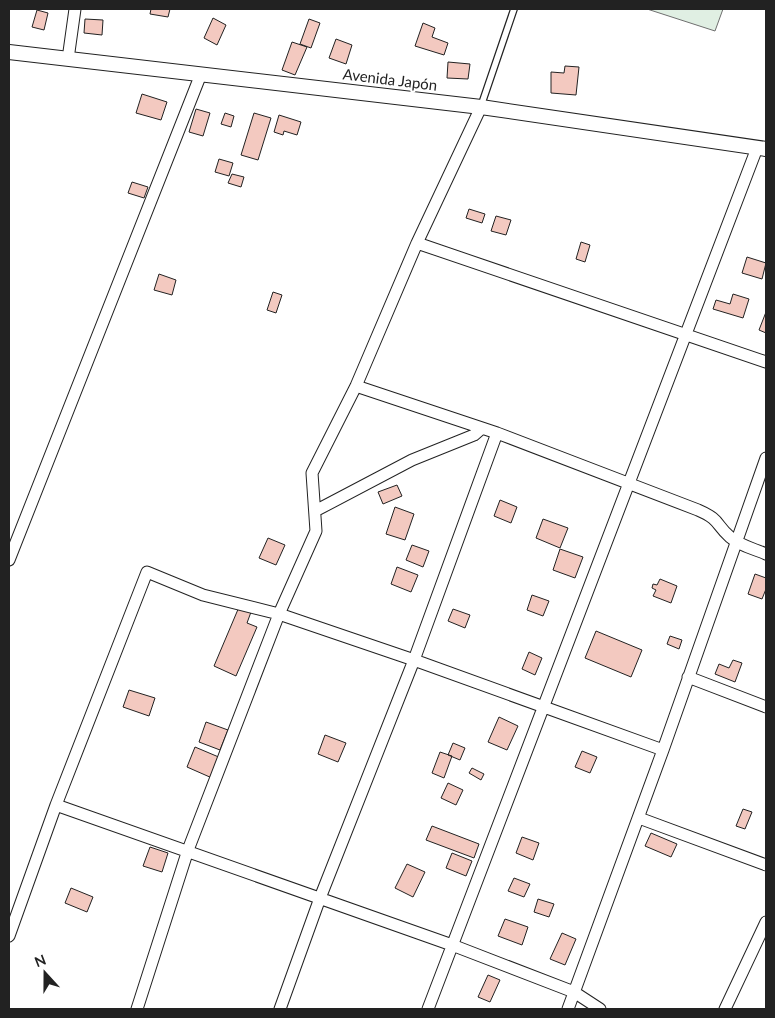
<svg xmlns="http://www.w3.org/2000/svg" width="775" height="1018" font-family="Lato,sans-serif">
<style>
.green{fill:#e0efe3;stroke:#6f6f6f}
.building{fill:#f3c9c0;stroke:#222}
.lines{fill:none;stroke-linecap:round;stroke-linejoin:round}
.service-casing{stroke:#222;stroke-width:8}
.minor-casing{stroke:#222;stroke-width:13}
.tertiary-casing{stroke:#222;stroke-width:16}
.service{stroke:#fff;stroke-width:5.5}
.minor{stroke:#fff;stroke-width:11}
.tertiary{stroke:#fff;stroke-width:14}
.labels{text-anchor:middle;stroke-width:4;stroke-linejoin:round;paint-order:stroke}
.street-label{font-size:15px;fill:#222;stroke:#fff}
</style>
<rect width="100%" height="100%" fill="#fff"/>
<path class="green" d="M 647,9 L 723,9 L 715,31 Z"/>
<path class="building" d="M 151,9 L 170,9 L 168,17 L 150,14 Z
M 37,10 L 48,13 L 44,30 L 32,27 Z
M 213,18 L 226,25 L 217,45 L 204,38 Z
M 85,19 L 103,20 L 102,35 L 84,33 Z
M 309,19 L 320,23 L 311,48 L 300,44 Z
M 423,23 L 435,28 L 432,37 L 448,43 L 444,55 L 415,46 Z
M 336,39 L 352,45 L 346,64 L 329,58 Z
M 292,42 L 307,47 L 295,75 L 282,70 Z
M 448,62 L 470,64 L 468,79 L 447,78 Z
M 565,66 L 579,67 L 576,95 L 551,93 L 551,72 L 564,73 Z
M 142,94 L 167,102 L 161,120 L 136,113 Z
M 196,109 L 210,113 L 203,136 L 189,132 Z
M 225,113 L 234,116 L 231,127 L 221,124 Z
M 254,113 L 271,118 L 258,160 L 241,155 Z
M 279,115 L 301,122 L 297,135 L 284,131 L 283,135 L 274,132 Z
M 219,159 L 233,163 L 229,176 L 215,172 Z
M 232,174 L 244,177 L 241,187 L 228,183 Z
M 132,182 L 148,187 L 144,198 L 128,193 Z
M 469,209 L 485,214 L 482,223 L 466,218 Z
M 496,216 L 511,220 L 506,235 L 491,231 Z
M 581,242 L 590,245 L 585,262 L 576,259 Z
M 747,257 L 766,263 L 762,279 L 742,273 Z
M 159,274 L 176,280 L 172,295 L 154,290 Z
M 273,292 L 282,295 L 276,313 L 267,310 Z
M 733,294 L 749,299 L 743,318 L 713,309 L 716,300 L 730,304 Z
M 766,312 L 766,333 L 759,330 Z
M 397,485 L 402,496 L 383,504 L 378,492 Z
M 500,500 L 517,507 L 511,523 L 494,516 Z
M 395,507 L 414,514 L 405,540 L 386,534 Z
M 543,519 L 568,528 L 560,548 L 536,538 Z
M 268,538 L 285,545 L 276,565 L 259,558 Z
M 412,545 L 429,551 L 423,567 L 406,560 Z
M 560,549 L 583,557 L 575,578 L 553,570 Z
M 397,567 L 418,575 L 411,592 L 391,584 Z
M 755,574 L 766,578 L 766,589 L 762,599 L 748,594 Z
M 660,579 L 677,586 L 671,603 L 653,596 L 656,590 L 652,588 L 653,584 L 657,585 Z
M 532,595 L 549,601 L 543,616 L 527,610 Z
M 239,607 L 251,612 L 247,623 L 257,627 L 236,676 L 214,666 Z
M 453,609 L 470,615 L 465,628 L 448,621 Z
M 596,631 L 642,650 L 631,677 L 585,658 Z
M 670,636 L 682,640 L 679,649 L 667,644 Z
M 529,652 L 542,658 L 535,675 L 522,669 Z
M 733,660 L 742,663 L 735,682 L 715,674 L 719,664 L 729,668 Z
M 129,690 L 155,698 L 149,716 L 123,707 Z
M 499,717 L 518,726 L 507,750 L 488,742 Z
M 206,722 L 228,730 L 220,750 L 199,742 Z
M 325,735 L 346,743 L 338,762 L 318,754 Z
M 453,743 L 465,748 L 460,760 L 448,755 Z
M 195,747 L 221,758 L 212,778 L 187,767 Z
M 582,751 L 597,757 L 590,773 L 575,767 Z
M 440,752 L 452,756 L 444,778 L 432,773 Z
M 472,768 L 484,774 L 481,780 L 469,773 Z
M 448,783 L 463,790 L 456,805 L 441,798 Z
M 743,809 L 752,812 L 745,829 L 736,826 Z
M 432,826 L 479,844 L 474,858 L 426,840 Z
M 651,833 L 677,844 L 671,857 L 645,846 Z
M 522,837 L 539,843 L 533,860 L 516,853 Z
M 150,847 L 168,853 L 162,872 L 143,866 Z
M 452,853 L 472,861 L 466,876 L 446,868 Z
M 407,864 L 425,872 L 413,897 L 395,888 Z
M 514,878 L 530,884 L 524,897 L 508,891 Z
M 71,888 L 93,897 L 87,912 L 65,903 Z
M 538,899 L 554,904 L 549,917 L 534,912 Z
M 505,919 L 528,927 L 522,945 L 498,936 Z
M 562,933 L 576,939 L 565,965 L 550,959 Z
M 488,975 L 500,980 L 490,1002 L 478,997 Z"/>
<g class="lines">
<g class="service-casing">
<path id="service" d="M 481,106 L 514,9"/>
</g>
<g class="minor-casing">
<path id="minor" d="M 68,59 L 75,9
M 417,243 L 766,362
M 356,386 L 497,433 L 698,510 C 721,520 715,524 730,537 C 740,546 755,549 766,554
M 315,511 L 412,460 L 474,435 L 482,428
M 9,560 L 201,74
M 688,677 L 766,707
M 56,805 L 452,945 L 574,992 L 600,1009
M 639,818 L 766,865
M 9,936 L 56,805 L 147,572 L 203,595 L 279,614 L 414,660 L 663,750
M 137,1009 L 188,850 L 279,614 L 316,531 L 312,473 L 356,386 L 417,243 L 481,107
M 280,1009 L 320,898 L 414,660 L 497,433
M 428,1009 L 757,148
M 568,1009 L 663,750 L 766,458
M 725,1009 L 766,922"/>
</g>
<g class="tertiary-casing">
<path id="tertiary" d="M 9,52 L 481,107 L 766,149"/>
</g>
<use href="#service" class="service"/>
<use href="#minor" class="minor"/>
<use href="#tertiary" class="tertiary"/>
</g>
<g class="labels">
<g class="street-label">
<text transform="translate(390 80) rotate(7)" y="5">Avenida Japón</text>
</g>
</g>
<rect width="775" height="1018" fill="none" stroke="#222222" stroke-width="20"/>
<g transform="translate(45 973) rotate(339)" stroke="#ffffff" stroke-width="4" paint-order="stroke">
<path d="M0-4L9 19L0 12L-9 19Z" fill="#222222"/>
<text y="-8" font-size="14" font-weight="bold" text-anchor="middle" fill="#222222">N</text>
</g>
</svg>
